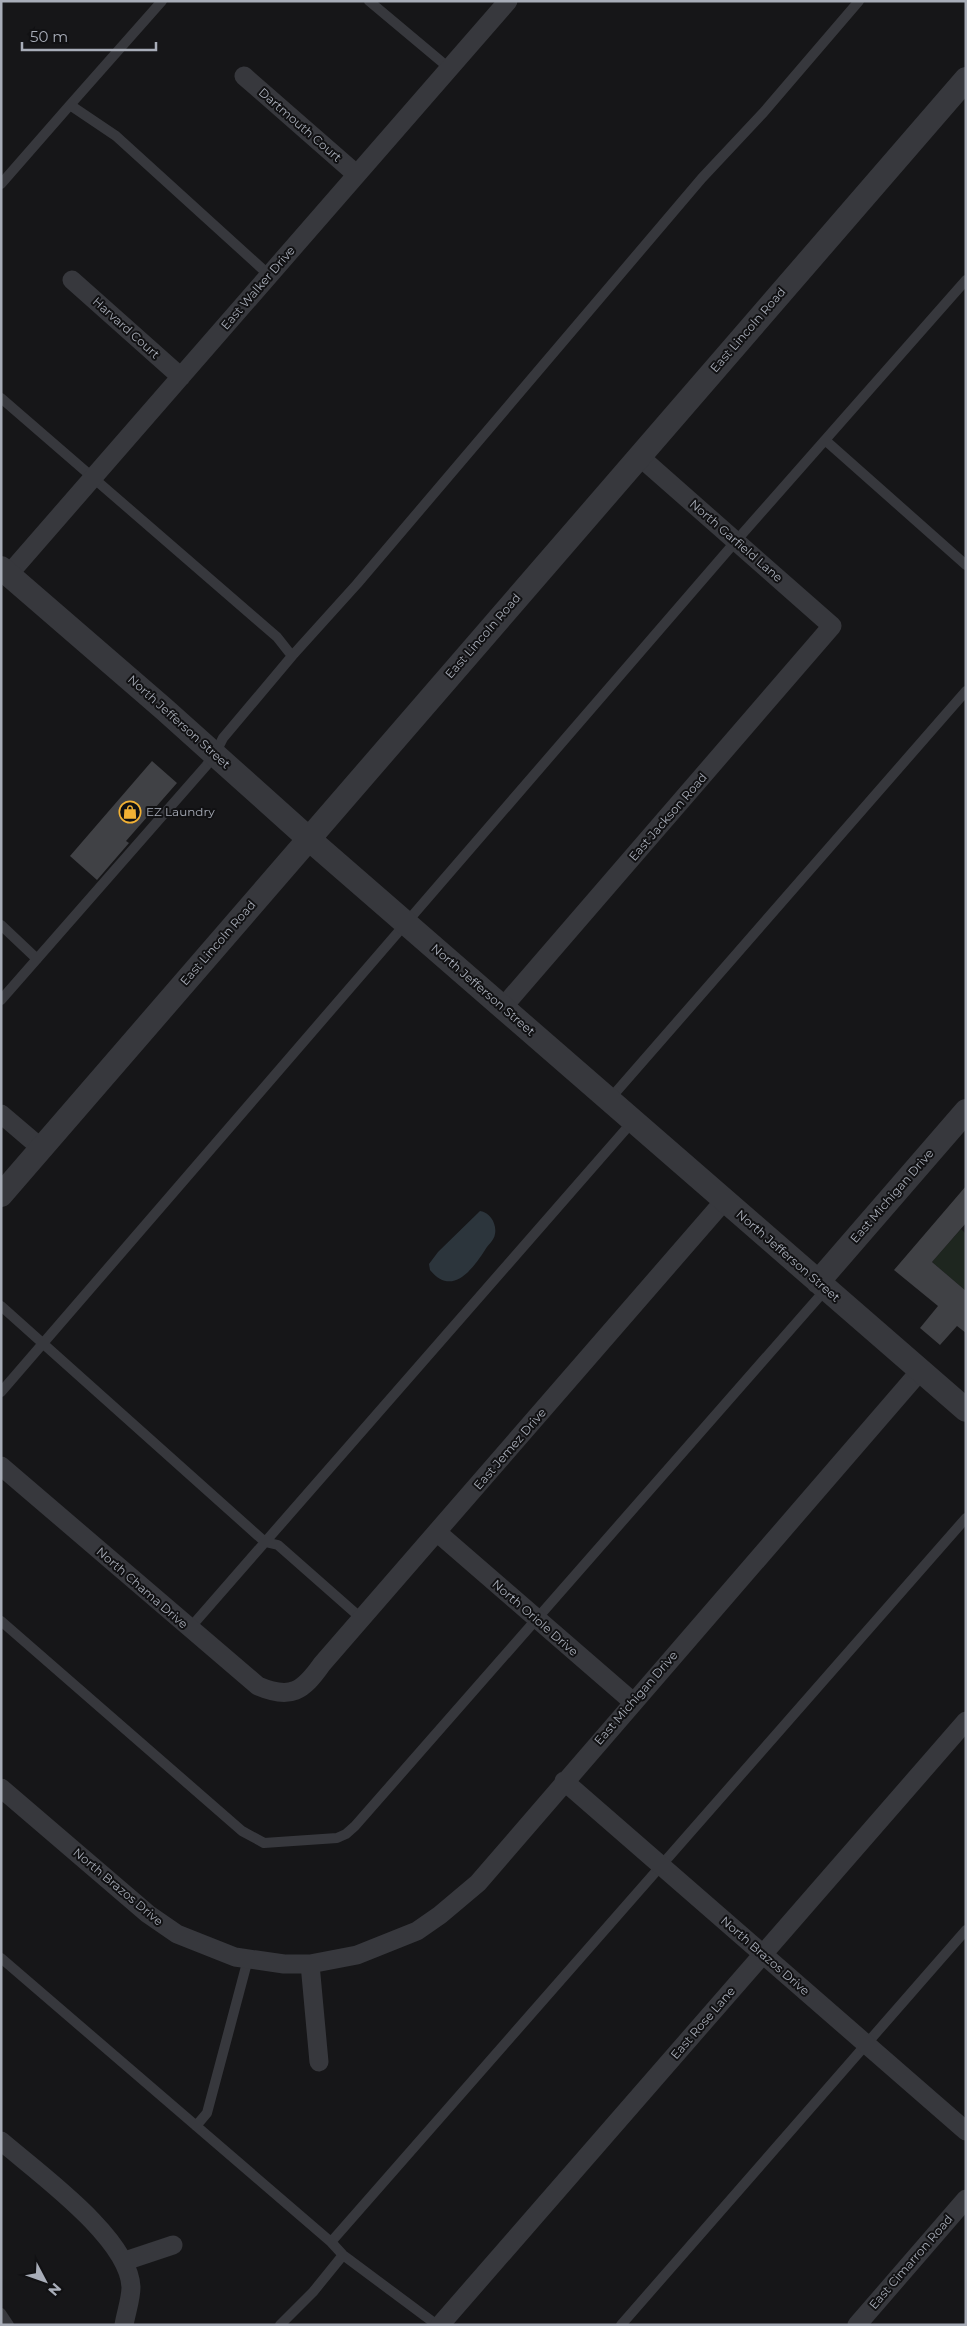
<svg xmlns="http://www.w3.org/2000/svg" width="967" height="2326" font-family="Montserrat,sans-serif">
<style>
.green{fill:#1e261f}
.water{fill:#2c353c}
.building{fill:#404145}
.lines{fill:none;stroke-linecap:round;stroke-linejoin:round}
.service{stroke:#37383d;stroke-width:10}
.minor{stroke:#37383d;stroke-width:19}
.tertiary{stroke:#37383d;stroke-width:24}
.labels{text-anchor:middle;stroke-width:4;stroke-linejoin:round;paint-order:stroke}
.street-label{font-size:12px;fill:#a8adb8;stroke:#111113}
.poi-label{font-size:12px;fill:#a8adb8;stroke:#111113;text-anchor:start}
</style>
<rect width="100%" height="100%" fill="#161618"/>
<path class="green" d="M 961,1229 L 966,1234 L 966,1291 L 932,1262 Z"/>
<path class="water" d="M 480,1211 C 490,1212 497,1224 495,1234 C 494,1241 488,1244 485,1250 C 472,1270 452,1297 430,1270 L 429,1264 L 438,1252 Z"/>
<path class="building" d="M 152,761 L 177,783 L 126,841 L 129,843 L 97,880 L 70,856 Z
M 966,1186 L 966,1223 L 932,1262 L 966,1291 L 966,1333 L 957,1326 L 940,1345 L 920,1328 L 938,1306 L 894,1270 Z"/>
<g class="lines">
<path class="service" d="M 162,1 L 70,105 L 116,136 L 269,275
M 369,1 L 449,68
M 1,184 L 70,105
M 1,398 L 277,637 L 292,656
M 825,440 L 966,565
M 1,925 L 37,959
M 1,1000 L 206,766 L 215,754 L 223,738 L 292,656 L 357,584 L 702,178 L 763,113 L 859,1
M 609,1100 L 966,691
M 1,1306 L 265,1542 L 278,1545 L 362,1619
M 1,1392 L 736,541 L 966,280
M 1,1621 L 242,1831 L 264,1843 L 337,1838 L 346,1834 L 355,1826 L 826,1289
M 190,1628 L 633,1121
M 1,1958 L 331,2242 L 343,2255 L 437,2325
M 196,2126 L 207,2113 L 248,1959
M 331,2242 L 966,1518
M 1,2313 L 9,2325
M 280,2325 L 313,2292 L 343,2255
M 621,2325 L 966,1930"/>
<path class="minor" d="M 244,76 L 356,174
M 72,280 L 181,377
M 9,574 L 508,1
M 503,1007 L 832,626 L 639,456
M 1,1114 L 41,1148
M 1,1466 L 258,1686 C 291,1700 303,1691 322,1664 L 724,1201
M 438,1533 L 633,1702
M 564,1781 L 966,2131
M 1,1788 L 148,1914 L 177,1934 L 235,1957 L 284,1964 L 310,1964 L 357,1955 L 417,1931 L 440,1915 L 478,1883 L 921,1370
M 310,1964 L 319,2062
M 1,2141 C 38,2173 129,2238 131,2287 C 131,2299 126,2313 124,2325
M 125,2261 L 173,2245
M 440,2325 L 966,1721
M 857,2325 L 966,2199"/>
<path class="tertiary" d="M 1,568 L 164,709 L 309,839 L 966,1410
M 1,1195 L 966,79
M 818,1282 L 966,1111"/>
</g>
<defs>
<g id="shop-ring" transform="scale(1.125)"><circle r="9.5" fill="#111113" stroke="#f2b134" stroke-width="1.5"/><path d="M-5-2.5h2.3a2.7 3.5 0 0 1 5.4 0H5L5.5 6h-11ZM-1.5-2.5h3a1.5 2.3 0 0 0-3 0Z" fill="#f2b134"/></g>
</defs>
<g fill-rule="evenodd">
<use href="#shop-ring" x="130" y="812"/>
</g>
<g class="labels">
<g class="street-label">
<text transform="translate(300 125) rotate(41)" y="4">Dartmouth Court</text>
<text transform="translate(258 288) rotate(-49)" y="4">East Walker Drive</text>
<text transform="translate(126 328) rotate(42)" y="4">Harvard Court</text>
<text transform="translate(748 330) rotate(-49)" y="4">East Lincoln Road</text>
<text transform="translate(736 541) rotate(41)" y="4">North Garfield Lane</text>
<text transform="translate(483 636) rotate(-49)" y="4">East Lincoln Road</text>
<text transform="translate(179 722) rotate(42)" y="4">North Jefferson Street</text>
<text transform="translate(668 817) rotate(-49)" y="4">East Jackson Road</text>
<text transform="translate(218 943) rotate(-49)" y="4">East Lincoln Road</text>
<text transform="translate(483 990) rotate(41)" y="4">North Jefferson Street</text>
<text transform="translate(892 1196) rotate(-49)" y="4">East Michigan Drive</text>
<text transform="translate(788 1256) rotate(41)" y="4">North Jefferson Street</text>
<text transform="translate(510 1449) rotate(-49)" y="4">East Jemez Drive</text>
<text transform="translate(142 1588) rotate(41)" y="4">North Chama Drive</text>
<text transform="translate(535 1618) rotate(41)" y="4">North Oriole Drive</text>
<text transform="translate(636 1698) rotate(-49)" y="4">East Michigan Drive</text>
<text transform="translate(118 1887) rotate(40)" y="4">North Brazos Drive</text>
<text transform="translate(765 1956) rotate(41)" y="4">North Brazos Drive</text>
<text transform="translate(703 2023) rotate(-49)" y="4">East Rose Lane</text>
<text transform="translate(911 2262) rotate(-49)" y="4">East Cimarron Road</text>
</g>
<g class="poi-label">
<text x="146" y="816">EZ Laundry</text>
</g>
</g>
<rect width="967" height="2326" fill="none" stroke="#a8adb8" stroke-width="5"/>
<g transform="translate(45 2281) rotate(131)" stroke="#111113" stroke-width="4" paint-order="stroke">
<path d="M0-4L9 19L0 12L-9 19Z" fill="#a8adb8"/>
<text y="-8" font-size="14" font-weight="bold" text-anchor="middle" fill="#a8adb8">N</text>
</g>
<path d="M22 42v8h134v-8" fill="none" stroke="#a8adb8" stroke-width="2.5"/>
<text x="30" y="42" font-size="15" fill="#a8adb8" stroke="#111113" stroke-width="4" paint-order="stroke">50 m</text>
</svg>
